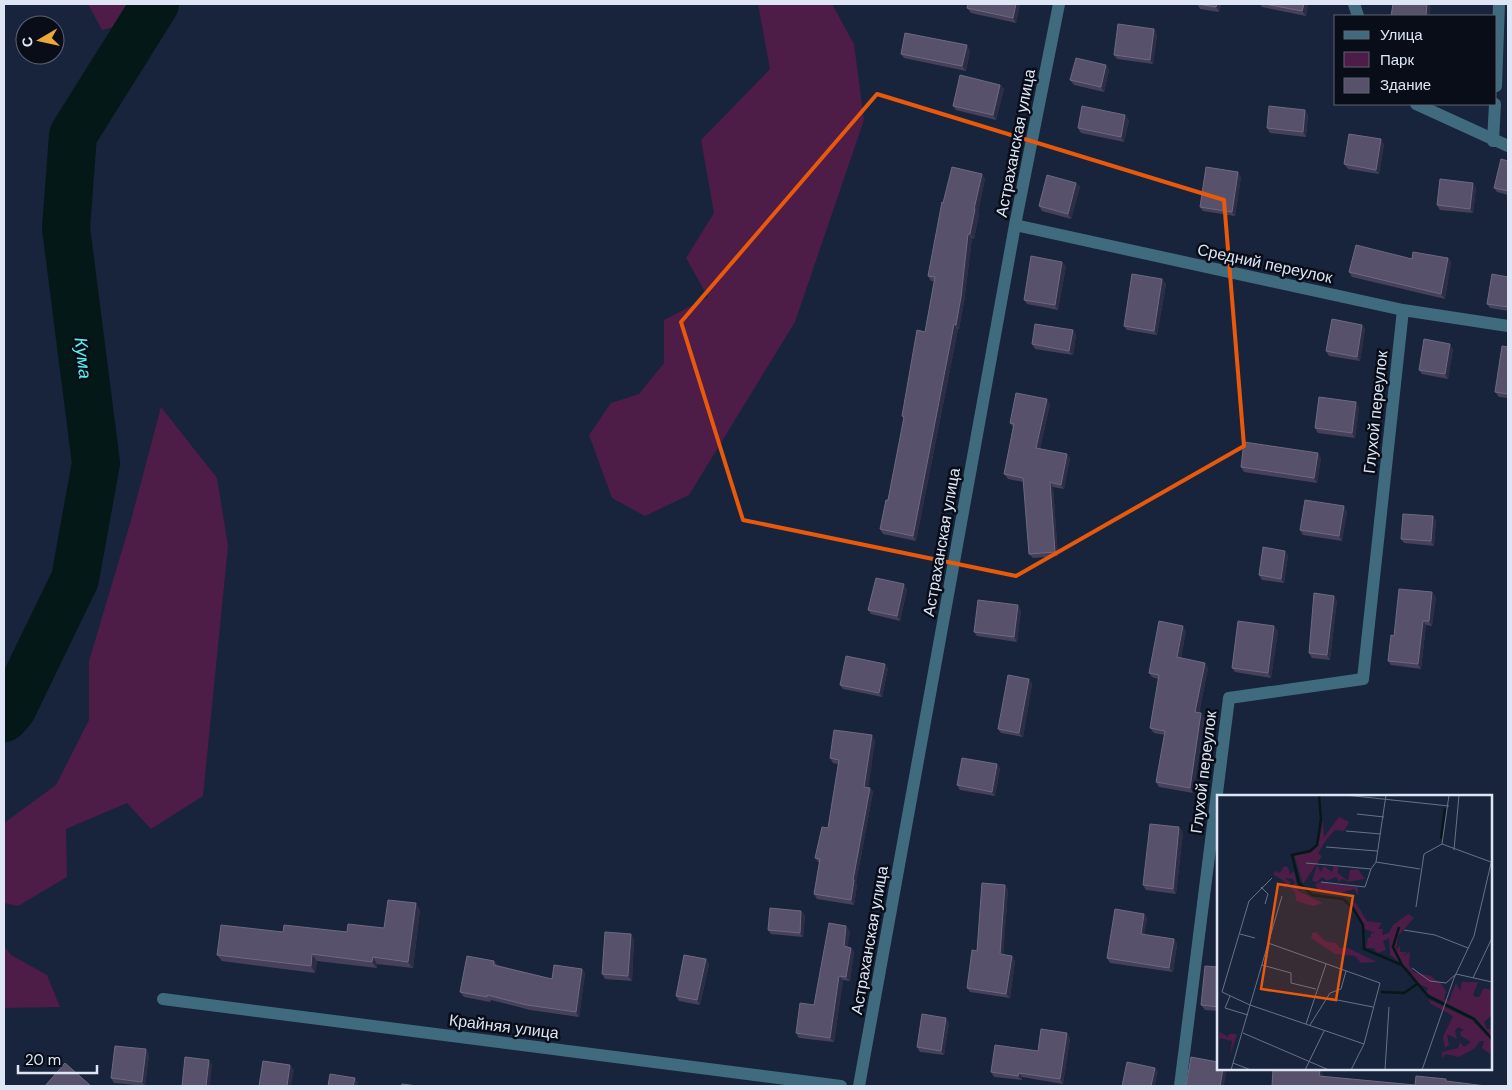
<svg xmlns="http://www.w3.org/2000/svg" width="1512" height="1090" font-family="'DM Sans',sans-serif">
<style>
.green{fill:#4d1c47}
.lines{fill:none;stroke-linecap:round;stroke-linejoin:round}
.river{stroke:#051818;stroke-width:48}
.minor{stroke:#406b7f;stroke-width:12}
.wall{fill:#46405a}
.shaded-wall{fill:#2d2d46}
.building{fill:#57516b;stroke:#6c6980}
.marked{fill:none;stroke:#e8590c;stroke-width:4;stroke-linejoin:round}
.labels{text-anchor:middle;stroke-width:5;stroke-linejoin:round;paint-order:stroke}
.street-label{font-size:16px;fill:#dee6f6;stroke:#080d18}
.water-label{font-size:18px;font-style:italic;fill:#5bf0ef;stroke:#080d18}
.inset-river{fill:none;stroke:#051818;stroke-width:2.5}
.inset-road{fill:none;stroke:#677286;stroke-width:1}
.view{fill:#e8590c;fill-opacity:0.15;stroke:#e8590c;stroke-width:2.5}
.inset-edge{fill:none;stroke:#dee6f6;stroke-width:2.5}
</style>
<rect width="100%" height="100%" fill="#18243b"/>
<path class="green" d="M 88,4 L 138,4 L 126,24 L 102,30 Z
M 758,4 L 832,4 L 854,44 L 864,120 L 795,322 L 689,495 L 645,516 L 612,498 L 589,435 L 611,403 L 639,394 L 664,363 L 664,320 L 708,297 L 686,258 L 714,213 L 701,140 L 770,69 Z
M 161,407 L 217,478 L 228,546 L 203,796 L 151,829 L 127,803 L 66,829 L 67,877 L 18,906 L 4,903 L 4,823 L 56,785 L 89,720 L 89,661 L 131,520 Z
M 4,946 L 11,955 L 47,975 L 60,1007 L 4,1008 Z"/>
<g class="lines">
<path class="river" d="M 4,718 L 12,709 L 75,579 L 96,463 L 66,228 L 73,135 L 155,4"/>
<path class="minor" d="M 1354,4 L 1358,16
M 1496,86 L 1499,4
M 1416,104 L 1508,146
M 1493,141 L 1495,104
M 1015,225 L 1403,310 L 1508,326
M 163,999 L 841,1086
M 859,1086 L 1015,225 L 1059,4
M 1180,1086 L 1229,698 L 1363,679 L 1403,310"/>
</g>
<path class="wall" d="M 968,4 L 1020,4 L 1016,23 L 971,13 L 967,8 Z
M 1197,4 L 1221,4 L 1219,12 L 1200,9 Z
M 1260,4 L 1308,4 L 1306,16 L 1262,7 Z
M 1154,29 L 1157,34 L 1153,64 L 1117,59 L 1114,55 Z
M 970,50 L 966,71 L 904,58 L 901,54 Z
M 1106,65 L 1109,70 L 1104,92 L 1074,85 L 1070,80 Z
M 1000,85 L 1004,89 L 996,120 L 956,110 L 953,106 Z
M 1305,110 L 1308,115 L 1306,137 L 1270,133 L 1267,128 Z
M 1129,120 L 1124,142 L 1081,133 L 1078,128 Z
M 1384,144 L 1379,174 L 1348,169 L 1344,164 Z
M 1508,161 L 1508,195 L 1497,192 L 1494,188 Z
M 1241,177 L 1235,216 L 1203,211 L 1200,207 Z
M 985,179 L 978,212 L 979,214 L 974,239 L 972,238 L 964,302 L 959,329 L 958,329 L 916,541 L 883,534 L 880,529 L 888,500 L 904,419 L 902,416 L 925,332 L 934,281 L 931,281 L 928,276 L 943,203 Z
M 1076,183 L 1080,187 L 1071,219 L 1042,211 L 1039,206 Z
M 1476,188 L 1473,213 L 1440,210 L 1437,205 Z
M 1448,258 L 1451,262 L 1445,299 L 1352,277 L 1349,272 L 1412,259 Z
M 1066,266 L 1058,310 L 1027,304 L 1024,300 Z
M 1508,277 L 1508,311 L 1490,308 L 1487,304 Z
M 1162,279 L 1166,284 L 1157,335 L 1127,330 L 1124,326 Z
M 1362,325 L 1365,329 L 1360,361 L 1329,356 L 1326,351 Z
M 1073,330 L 1076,335 L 1073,355 L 1035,349 L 1032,344 Z
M 1508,347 L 1508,398 L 1499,397 L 1495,392 Z
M 1453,349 L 1448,379 L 1422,374 L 1419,370 Z
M 1050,404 L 1040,449 L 1070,458 L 1064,489 L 1053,487 L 1058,556 L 1033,558 L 1029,554 L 1024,482 L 1008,479 L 1004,474 L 1013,427 L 1010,423 Z
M 1359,407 L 1355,438 L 1318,433 L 1315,428 Z
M 1321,458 L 1317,483 L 1244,472 L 1241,467 Z
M 1347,511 L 1342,541 L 1303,535 L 1300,530 Z
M 1433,516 L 1436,521 L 1434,546 L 1404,543 L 1401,539 Z
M 1288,555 L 1284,583 L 1262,580 L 1259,575 Z
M 907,589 L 900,621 L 871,614 L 868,610 Z
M 1436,597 L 1432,626 L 1426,625 L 1421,669 L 1391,665 L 1388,661 L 1394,636 Z
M 1337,600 L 1330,660 L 1312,658 L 1309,653 Z
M 1021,610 L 1017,642 L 977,636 L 974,632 Z
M 1274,626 L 1278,631 L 1271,678 L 1235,672 L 1232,668 Z
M 1186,631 L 1181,658 L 1208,668 L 1199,713 L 1205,718 L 1193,793 L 1159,787 L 1156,782 L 1165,735 L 1154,733 L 1150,728 L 1158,679 L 1152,677 L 1149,673 Z
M 888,668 L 882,697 L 843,689 L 840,685 Z
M 1029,679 L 1032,684 L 1023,737 L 1001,733 L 998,729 Z
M 875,740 L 868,787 L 870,788 L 873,792 L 856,883 L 857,885 L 854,905 L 817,899 L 814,894 L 819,863 L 815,858 L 828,828 L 838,764 L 833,763 L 830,758 Z
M 997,764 L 1000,769 L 995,796 L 960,790 L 957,785 Z
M 1183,832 L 1176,894 L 1146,890 L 1143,885 Z
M 1008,889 L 1003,955 L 1012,956 L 1015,961 L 1010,998 L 970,992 L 967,988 L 977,951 Z
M 420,910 L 413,968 L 377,964 L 377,968 L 317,961 L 315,973 L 222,961 L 217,955 L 283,932 L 347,932 L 384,928 Z
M 1144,914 L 1147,918 L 1144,935 L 1174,939 L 1177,944 L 1173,972 L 1110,963 L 1107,958 Z
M 805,915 L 803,937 L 771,934 L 768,930 Z
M 850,931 L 847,947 L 851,948 L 854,952 L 850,981 L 843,980 L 834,1042 L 799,1038 L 796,1033 L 814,1005 Z
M 634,939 L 632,981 L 605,979 L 602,974 Z
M 706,959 L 709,964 L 700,1005 L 679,1001 L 676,996 Z
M 494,961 L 497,965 L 552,979 L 582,969 L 585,973 L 579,1017 L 530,1010 L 491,1000 L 490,1002 L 464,997 L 460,992 Z
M 1218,967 L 1218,1011 L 1205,1010 L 1201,1005 Z
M 949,1023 L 944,1055 L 920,1052 L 917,1047 Z
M 1070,1038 L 1063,1084 L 1022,1077 L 1022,1080 L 994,1077 L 991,1072 L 1038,1051 Z
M 149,1054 L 145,1086 L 114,1083 L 111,1078 Z"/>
<path class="shaded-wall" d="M 1016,4 L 1020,4 L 1016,23 L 1013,18 Z
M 1217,4 L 1221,4 L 1219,12 L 1216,7 Z
M 1304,4 L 1308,4 L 1306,16 L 1302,11 Z
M 1427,4 L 1431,4 L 1430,16 L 1426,16 Z
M 1154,29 L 1157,34 L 1153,64 L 1150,60 Z
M 967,45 L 970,50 L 966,71 L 962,66 Z
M 1106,65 L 1109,70 L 1104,92 L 1101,87 Z
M 1000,85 L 1004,89 L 996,120 L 993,115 Z
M 1305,110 L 1308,115 L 1306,137 L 1303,132 Z
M 1125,115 L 1129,120 L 1124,142 L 1121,137 Z
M 1381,139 L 1384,144 L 1379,174 L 1376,170 Z
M 1238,172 L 1241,177 L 1235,216 L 1232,212 Z
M 982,174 L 985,179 L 978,212 L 979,214 L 974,239 L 970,234 L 974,209 Z
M 1076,183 L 1080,187 L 1071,219 L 1068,214 Z
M 1473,183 L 1476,188 L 1473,213 L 1470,209 Z
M 968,234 L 972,238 L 964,302 L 959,329 L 956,325 Z
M 1448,258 L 1451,262 L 1445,299 L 1441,294 Z
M 1062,262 L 1066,266 L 1058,310 L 1055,305 Z
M 1162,279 L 1166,284 L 1157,335 L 1154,331 Z
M 954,324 L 958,329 L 916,541 L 913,536 Z
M 1362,325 L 1365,329 L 1360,361 L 1357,357 Z
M 1073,330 L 1076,335 L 1073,355 L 1069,351 Z
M 1450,344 L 1453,349 L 1448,379 L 1445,374 Z
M 1047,399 L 1050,404 L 1039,453 L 1036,448 Z
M 1356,402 L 1359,407 L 1355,438 L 1352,433 Z
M 1318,453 L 1321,458 L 1317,483 L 1314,478 Z
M 1067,454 L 1070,458 L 1064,489 L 1061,485 Z
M 1050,482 L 1053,487 L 1058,556 L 1055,552 Z
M 1344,506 L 1347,511 L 1342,541 L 1339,536 Z
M 1433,516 L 1436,521 L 1434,546 L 1431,541 Z
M 1285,551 L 1288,555 L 1284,583 L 1281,579 Z
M 904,584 L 907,589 L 900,621 L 897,616 Z
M 1432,592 L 1436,597 L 1432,626 L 1429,621 Z
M 1334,596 L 1337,600 L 1330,660 L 1327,655 Z
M 1018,605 L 1021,610 L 1017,642 L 1014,637 Z
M 1423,621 L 1426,625 L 1421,669 L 1418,664 Z
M 1183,626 L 1186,631 L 1180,662 L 1177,657 Z
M 1274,626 L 1278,631 L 1271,678 L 1268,673 Z
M 1205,663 L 1208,668 L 1198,716 L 1195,712 Z
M 885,664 L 888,668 L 882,697 L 879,693 Z
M 1029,679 L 1032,684 L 1023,737 L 1019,733 Z
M 1201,713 L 1205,718 L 1193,793 L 1190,788 Z
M 872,735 L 875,740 L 868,792 L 864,787 Z
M 997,764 L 1000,769 L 995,796 L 992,792 Z
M 870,788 L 873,792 L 856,883 L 857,885 L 854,905 L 851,900 L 853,880 Z
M 1179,827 L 1183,832 L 1176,894 L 1173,889 Z
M 1005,885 L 1008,889 L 1003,959 L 1000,954 Z
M 416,903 L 420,910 L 413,968 L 408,962 Z
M 801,911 L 805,915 L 803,937 L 800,933 Z
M 1144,914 L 1147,918 L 1144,939 L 1141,934 Z
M 846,926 L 850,931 L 847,951 L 844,946 Z
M 631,934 L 634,939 L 632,981 L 628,976 Z
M 1174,939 L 1177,944 L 1173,972 L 1169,968 Z
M 851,948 L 854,952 L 850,981 L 846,977 Z
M 312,954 L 317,961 L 315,973 L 311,966 Z
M 1012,956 L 1015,961 L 1010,998 L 1006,994 Z
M 373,957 L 377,964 L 377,968 L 372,962 Z
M 706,959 L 709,964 L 700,1005 L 697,1000 Z
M 582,969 L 585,973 L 579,1017 L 576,1012 Z
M 839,976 L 843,980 L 834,1042 L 830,1038 Z
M 946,1018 L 949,1023 L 944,1055 L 941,1051 Z
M 1067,1033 L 1070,1038 L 1063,1084 L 1060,1079 Z
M 146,1049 L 149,1054 L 145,1086 L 142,1082 Z
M 209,1060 L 212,1065 L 210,1086 L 206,1086 Z
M 290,1065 L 294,1070 L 291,1086 L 287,1086 Z
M 1155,1068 L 1158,1072 L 1155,1086 L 1151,1086 Z
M 1223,1069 L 1227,1069 L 1224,1086 L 1220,1086 Z
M 1320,1070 L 1323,1074 L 1323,1080 L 1319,1076 Z
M 1019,1073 L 1022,1077 L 1022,1080 L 1018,1076 Z
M 355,1078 L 358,1083 L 357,1086 L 353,1086 Z"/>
<path class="building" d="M 968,4 L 1016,4 L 1013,18 L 967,8 Z
M 1197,4 L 1217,4 L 1216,7 Z
M 1265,4 L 1304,4 L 1302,11 Z
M 1393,4 L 1427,4 L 1426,16 L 1391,16 Z
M 1118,24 L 1154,29 L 1150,60 L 1114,55 Z
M 905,33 L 967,45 L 962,66 L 901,54 Z
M 1076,58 L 1106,65 L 1101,87 L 1070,80 Z
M 960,75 L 1000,85 L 993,115 L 953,106 Z
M 1082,106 L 1125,115 L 1121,137 L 1078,128 Z
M 1269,106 L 1305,110 L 1303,132 L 1267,128 Z
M 1349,134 L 1381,139 L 1376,170 L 1344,164 Z
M 1501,159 L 1508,161 L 1508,191 L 1494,188 Z
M 952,167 L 982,174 L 974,209 L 975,209 L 970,234 L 968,234 L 961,297 L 956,325 L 954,324 L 913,536 L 880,529 L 886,500 L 888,500 L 904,417 L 902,416 L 917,330 L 925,332 L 935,277 L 928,276 L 942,202 L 943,203 Z
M 1206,167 L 1238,172 L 1232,212 L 1200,207 Z
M 1047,175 L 1076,183 L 1068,214 L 1039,206 Z
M 1440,179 L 1473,183 L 1470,209 L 1437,205 Z
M 1356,245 L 1412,259 L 1413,252 L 1448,258 L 1441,294 L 1349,272 Z
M 1031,256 L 1062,262 L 1055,305 L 1024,300 Z
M 1132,274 L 1162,279 L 1154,331 L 1124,326 Z
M 1492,274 L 1508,277 L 1508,307 L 1487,304 Z
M 1332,319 L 1362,325 L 1357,357 L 1326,351 Z
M 1035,324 L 1073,330 L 1069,351 L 1032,344 Z
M 1424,339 L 1450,344 L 1445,374 L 1419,370 Z
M 1502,346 L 1508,347 L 1508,394 L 1495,392 Z
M 1016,393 L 1047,399 L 1036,448 L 1067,454 L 1061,485 L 1050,482 L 1055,552 L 1029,554 L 1023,478 L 1004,474 L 1014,424 L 1010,423 Z
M 1319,397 L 1356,402 L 1352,433 L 1315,428 Z
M 1244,442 L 1318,453 L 1314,478 L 1241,467 Z
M 1305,500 L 1344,506 L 1339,536 L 1300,530 Z
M 1403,514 L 1433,516 L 1431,541 L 1401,539 Z
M 1263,547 L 1285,551 L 1281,579 L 1259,575 Z
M 876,578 L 904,584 L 897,616 L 868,610 Z
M 1399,589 L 1432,592 L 1429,621 L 1423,621 L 1418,664 L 1388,661 L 1391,635 L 1394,636 Z
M 1314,593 L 1334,596 L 1327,655 L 1309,653 Z
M 978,600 L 1018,605 L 1014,637 L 974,632 Z
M 1159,621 L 1183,626 L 1177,657 L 1205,663 L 1195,712 L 1201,713 L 1190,788 L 1156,782 L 1165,731 L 1150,728 L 1159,675 L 1149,673 Z
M 1238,621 L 1274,626 L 1268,673 L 1232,668 Z
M 846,656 L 885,664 L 879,693 L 840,685 Z
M 1008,675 L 1029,679 L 1019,733 L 998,729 Z
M 834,730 L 872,735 L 864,787 L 870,788 L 853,880 L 854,880 L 851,900 L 814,894 L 820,859 L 815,858 L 822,827 L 828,828 L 839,760 L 830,758 Z
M 962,758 L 997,764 L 992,792 L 957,785 Z
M 1150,824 L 1179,827 L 1173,889 L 1143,885 Z
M 982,883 L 1005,885 L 1000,954 L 1012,956 L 1006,994 L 967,988 L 972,950 L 977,951 Z
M 388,900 L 416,903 L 408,962 L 373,957 L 372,962 L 312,954 L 311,966 L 217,955 L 221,925 L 283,932 L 284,925 L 347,932 L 348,924 L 384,928 Z
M 770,908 L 801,911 L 800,933 L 768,930 Z
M 1115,909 L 1144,914 L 1141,934 L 1174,939 L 1169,968 L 1107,958 Z
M 829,923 L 846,926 L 844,946 L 851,948 L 846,977 L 839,976 L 830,1038 L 796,1033 L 800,1003 L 814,1005 Z
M 605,932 L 631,934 L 628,976 L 602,974 Z
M 684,955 L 706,959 L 697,1000 L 676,996 Z
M 467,956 L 494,961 L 493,965 L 552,979 L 554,965 L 582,969 L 576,1012 L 527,1005 L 487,995 L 487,997 L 460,992 Z
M 1205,966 L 1218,967 L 1218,1007 L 1201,1005 Z
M 922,1014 L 946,1018 L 941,1051 L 917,1047 Z
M 1041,1029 L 1067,1033 L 1060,1079 L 1019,1073 L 1018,1076 L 991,1072 L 995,1045 L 1038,1051 Z
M 115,1046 L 146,1049 L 142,1082 L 111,1078 Z
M 185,1057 L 209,1060 L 206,1086 L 182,1086 Z
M 1191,1057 L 1218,1062 L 1218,1069 L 1223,1069 L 1220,1086 L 1186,1086 Z
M 263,1061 L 290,1065 L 287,1086 L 259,1086 Z
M 1127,1062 L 1155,1068 L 1151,1086 L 1122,1086 Z
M 65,1063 L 91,1086 L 45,1086 Z
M 1273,1069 L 1301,1069 L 1320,1070 L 1319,1076 L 1415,1085 L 1416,1076 L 1446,1079 L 1446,1081 L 1486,1086 L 1272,1086 Z
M 330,1074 L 355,1078 L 353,1086 L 328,1086 Z
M 402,1084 L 418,1086 L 401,1086 Z"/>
<path class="marked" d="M 877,94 L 1224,200 L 1244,446 L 1016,576 L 743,520 L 681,322 Z"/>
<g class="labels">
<g class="street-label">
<text transform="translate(1015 143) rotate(-79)" y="6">Астраханская улица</text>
<text transform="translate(1265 263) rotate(12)" y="6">Средний переулок</text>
<text transform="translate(1375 412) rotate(-84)" y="6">Глухой переулок</text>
<text transform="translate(941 542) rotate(-80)" y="6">Астраханская улица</text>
<text transform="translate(1203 772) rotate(-83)" y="6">Глухой переулок</text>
<text transform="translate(869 940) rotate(-80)" y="6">Астраханская улица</text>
<text transform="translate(504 1026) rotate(7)" y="6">Крайняя улица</text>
</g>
<g class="water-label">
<text transform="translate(83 358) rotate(83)" y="6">Кума</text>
</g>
</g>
<g transform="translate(1217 795)">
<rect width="275" height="275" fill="#18243b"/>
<path d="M 122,22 L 132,27 L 127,36 L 118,35 L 109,45 L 101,58 L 105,61 L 86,89 L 77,60 L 93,58 L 101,51 L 106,25 L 107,42 ZM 100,70 L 104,77 L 107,71 L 115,77 L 117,71 L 121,72 L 121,78 L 131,86 L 133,75 L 141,74 L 148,84 L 130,87 L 126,84 L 122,87 L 119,82 L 110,86 L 105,82 L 100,87 L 95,86 ZM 67,71 L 71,72 L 73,80 L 77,76 L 81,96 L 106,108 L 96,111 L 79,106 L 78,97 L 73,92 L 78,88 L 76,84 L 68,83 L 74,88 L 66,94 L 68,87 L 56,79 L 58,76 L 63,78 ZM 103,87 L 141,92 L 141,100 L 137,94 L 124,98 L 101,95 L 98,89 ZM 133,108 L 139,108 L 150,126 L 165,128 L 161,134 L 166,134 L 165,140 L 172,138 L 176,130 L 191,119 L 197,123 L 181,141 L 179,154 L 183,151 L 183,157 L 190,157 L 185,161 L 193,157 L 192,170 L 196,177 L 214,181 L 225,190 L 229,196 L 227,204 L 232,206 L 239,188 L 243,196 L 245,187 L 261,187 L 256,200 L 258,202 L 262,202 L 267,193 L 275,195 L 275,220 L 267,227 L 270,234 L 275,234 L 275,242 L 257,222 L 209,198 L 211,193 L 202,189 L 191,174 L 173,160 L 172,143 L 166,146 L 169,155 L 160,158 L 157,153 L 149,153 L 151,143 L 154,142 L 154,138 L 158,138 L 148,134 ZM 99,137 L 108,146 L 119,148 L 123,153 L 131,153 L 160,167 L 144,168 L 138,161 L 118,159 L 94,143 L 95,138 ZM 211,204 L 255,225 L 275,246 L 273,259 L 265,253 L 267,246 L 263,246 L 258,253 L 242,262 L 229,259 L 225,263 L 225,257 L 241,253 L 243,247 L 247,252 L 254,247 L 244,241 L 243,237 L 247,235 L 241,232 L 238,236 L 240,244 L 230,239 L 232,250 L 228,253 L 226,242 L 236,221 L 214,209 ZM 3,237 L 11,242 L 12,239 L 20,239 L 13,260 L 15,246 L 3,243 L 0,251 Z" fill="#4d1c47"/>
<path class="inset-river" d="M 102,0 L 104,24 L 100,50 L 93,56 L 75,60 L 82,88 L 95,100 L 126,104 L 136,113 L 146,130 L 147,154 L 185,170 L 211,201 L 257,224 L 275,244M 224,44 L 228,13M 182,132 L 176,152 L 185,170M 164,197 L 187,198 L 200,189"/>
<path class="inset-road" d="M 128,0 L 232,11M 169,0 L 159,67 L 203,74M 232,0 L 225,49 L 274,67M 140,19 L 167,22M 129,36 L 164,39M 109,52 L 160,56M 237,55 L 242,0M 89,68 L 154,74 L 159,67M 55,83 L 32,106 L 5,197 L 33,210 L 147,249M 104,87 L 148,92 L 154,74M 44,92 L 51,99 L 48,109M 199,112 L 207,59 L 225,49M 187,135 L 218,140 L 251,153M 23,139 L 38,143M 51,148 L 163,188 L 147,249 L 134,275M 45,170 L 74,178 L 74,188 L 99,194M 195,173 L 213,186 L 229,188 L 239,179 L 275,187M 256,183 L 275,143M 13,201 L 8,213 L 31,220M 110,203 L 156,212M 89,229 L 109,169M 93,230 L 113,198 L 124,194 L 129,176M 26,238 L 112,275M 16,268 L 34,275M 14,275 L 65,101M 88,275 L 107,236M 168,275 L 172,212M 205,275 L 237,183 L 257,141 L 275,64"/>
<path class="view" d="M 61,89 L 136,101 L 119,205 L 44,194 Z"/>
<rect width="275" height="275" class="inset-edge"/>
</g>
<rect width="1512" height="1090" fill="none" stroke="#dee6f6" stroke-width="10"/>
<rect x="1334" y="15" width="162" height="90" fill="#080d18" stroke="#5e6471"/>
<rect x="1344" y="31" width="25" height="8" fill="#406b7f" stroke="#5e6471"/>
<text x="1380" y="40" font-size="15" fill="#dee6f6">Улица</text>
<rect x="1344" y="52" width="25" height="15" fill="#4d1c47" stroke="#5e6471"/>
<text x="1380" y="65" font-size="15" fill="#dee6f6">Парк</text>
<rect x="1344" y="78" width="25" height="15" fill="#57516b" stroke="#5e6471"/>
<text x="1380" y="90" font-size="15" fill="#dee6f6">Здание</text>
<g transform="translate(40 40) rotate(261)"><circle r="24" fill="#080d18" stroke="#5e6471"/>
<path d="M0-4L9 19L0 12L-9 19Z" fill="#eca93a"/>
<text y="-8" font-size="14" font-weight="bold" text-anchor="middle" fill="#dee6f6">С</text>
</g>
<path d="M18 1065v8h79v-8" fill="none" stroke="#dee6f6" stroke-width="2.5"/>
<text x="25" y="1065" font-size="15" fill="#dee6f6" stroke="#080d18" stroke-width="4" paint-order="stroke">20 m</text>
</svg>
